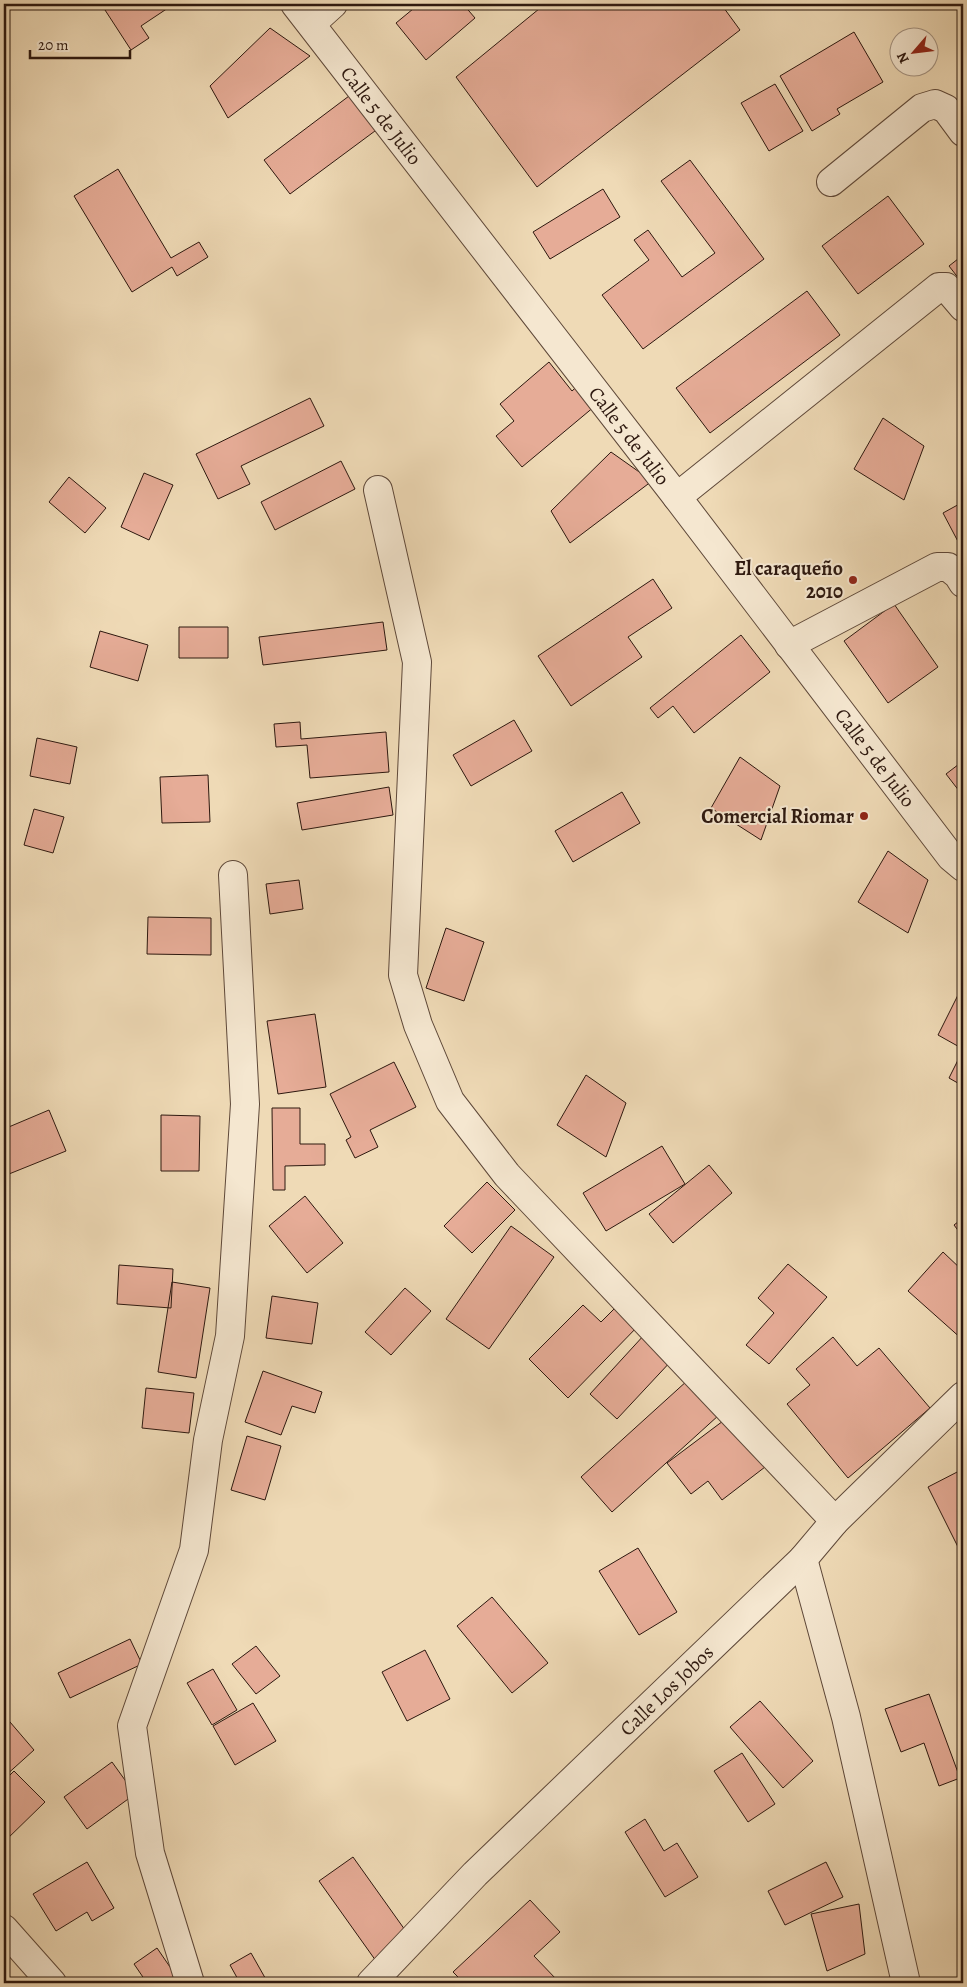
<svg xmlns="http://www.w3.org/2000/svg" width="967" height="1987" font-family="Alegreya,serif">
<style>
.building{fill:#e6ac97;stroke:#2d180f}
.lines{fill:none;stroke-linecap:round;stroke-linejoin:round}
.minor-casing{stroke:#5e4839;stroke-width:30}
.minor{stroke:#f5e7d0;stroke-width:28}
.poi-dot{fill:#8f2418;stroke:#f5e7d0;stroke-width:2}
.labels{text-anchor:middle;stroke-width:4;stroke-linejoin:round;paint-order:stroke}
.street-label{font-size:20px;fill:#2d180f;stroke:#f5e7d0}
.poi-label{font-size:20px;font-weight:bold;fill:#2d180f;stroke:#f5e7d0;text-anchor:end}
</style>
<rect width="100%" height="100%" fill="#efdab6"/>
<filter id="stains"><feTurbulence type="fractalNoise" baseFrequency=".004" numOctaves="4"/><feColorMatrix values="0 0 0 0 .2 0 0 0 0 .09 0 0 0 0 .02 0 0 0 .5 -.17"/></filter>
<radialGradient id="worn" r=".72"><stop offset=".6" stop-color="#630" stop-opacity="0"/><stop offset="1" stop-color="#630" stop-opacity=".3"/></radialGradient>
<path class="building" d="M 114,4 L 174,4 L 141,26 L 149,38 L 131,50 L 105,10 Z
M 419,4 L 463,4 L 475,18 L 426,60 L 396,23 Z
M 545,4 L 721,4 L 740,30 L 537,187 L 456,77 Z
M 270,28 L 310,56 L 228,118 L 210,86 Z
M 854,32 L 883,82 L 837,109 L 840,114 L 812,131 L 780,76 Z
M 775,84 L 803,131 L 769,151 L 741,103 Z
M 353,93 L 379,128 L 290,194 L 264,160 Z
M 690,160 L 764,259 L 643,349 L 602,295 L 649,260 L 634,240 L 648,230 L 682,277 L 715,253 L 661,181 Z
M 118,169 L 171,258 L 199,242 L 208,257 L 177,276 L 172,267 L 132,292 L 74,196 Z
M 603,189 L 620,217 L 550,259 L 533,232 Z
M 888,196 L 924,244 L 858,294 L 822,246 Z
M 963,255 L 963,284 L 949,266 Z
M 807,291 L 840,335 L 710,433 L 676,388 Z
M 549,362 L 572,391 L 584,380 L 601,401 L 522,467 L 496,436 L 514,421 L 500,404 Z
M 310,398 L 324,426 L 241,466 L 250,484 L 218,499 L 196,454 Z
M 883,418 L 924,446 L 904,500 L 854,469 Z
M 611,452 L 652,481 L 570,543 L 551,511 Z
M 341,461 L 355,489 L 275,530 L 261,502 Z
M 144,473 L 173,485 L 149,540 L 121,527 Z
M 69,477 L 106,508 L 85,533 L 49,502 Z
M 963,502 L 963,551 L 943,513 Z
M 653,579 L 672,608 L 628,637 L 642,657 L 571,706 L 538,656 Z
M 894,604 L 938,667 L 888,703 L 844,641 Z
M 383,622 L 387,650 L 263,665 L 259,637 Z
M 179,627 L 228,627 L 228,658 L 179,658 Z
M 100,631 L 148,645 L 138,681 L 90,667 Z
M 741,635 L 770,672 L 694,733 L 673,706 L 658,718 L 650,708 Z
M 514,720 L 532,751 L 471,786 L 453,755 Z
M 300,722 L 301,739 L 386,732 L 389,772 L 310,778 L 307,745 L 276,747 L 274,724 Z
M 37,738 L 77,747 L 70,784 L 30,776 Z
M 740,757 L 780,786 L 761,840 L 711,808 Z
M 963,761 L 963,796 L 946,774 Z
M 208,775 L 210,822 L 162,823 L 160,777 Z
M 389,787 L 393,815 L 302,830 L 297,803 Z
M 622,792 L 640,823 L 573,862 L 555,831 Z
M 34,809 L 64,817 L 53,853 L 24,845 Z
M 888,851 L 928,880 L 908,933 L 858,902 Z
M 299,880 L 303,909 L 270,914 L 266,884 Z
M 148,917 L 211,918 L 211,955 L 147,954 Z
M 446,928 L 484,942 L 464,1001 L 426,988 Z
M 963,985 L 963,1049 L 938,1035 Z
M 315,1014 L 326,1087 L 278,1094 L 267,1021 Z
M 963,1050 L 963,1086 L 949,1078 Z
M 394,1062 L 416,1107 L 370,1130 L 378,1147 L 355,1158 L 346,1140 L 351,1137 L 330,1094 Z
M 586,1075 L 626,1103 L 606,1157 L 557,1125 Z
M 272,1108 L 300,1108 L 300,1144 L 325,1144 L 325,1165 L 285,1166 L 285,1190 L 273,1190 Z
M 49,1110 L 66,1151 L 4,1176 L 4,1129 Z
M 161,1115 L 200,1116 L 199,1171 L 161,1171 Z
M 662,1146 L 685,1184 L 606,1231 L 583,1193 Z
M 709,1165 L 732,1193 L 673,1243 L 649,1214 Z
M 487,1182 L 515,1210 L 472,1253 L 444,1226 Z
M 305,1196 L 343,1243 L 307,1273 L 269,1226 Z
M 963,1218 L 963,1237 L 954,1225 Z
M 511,1226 L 554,1257 L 489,1349 L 446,1319 Z
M 943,1252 L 963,1271 L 963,1340 L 908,1291 Z
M 788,1264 L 827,1297 L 769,1364 L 746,1345 L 774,1313 L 758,1298 Z
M 119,1265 L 173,1269 L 171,1308 L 117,1304 Z
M 172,1282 L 210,1288 L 196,1378 L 158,1372 Z
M 405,1288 L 431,1311 L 391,1355 L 365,1332 Z
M 272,1296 L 318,1303 L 312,1344 L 266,1338 Z
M 621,1302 L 641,1323 L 568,1398 L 529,1359 L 583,1305 L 601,1322 Z
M 645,1334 L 673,1359 L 617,1419 L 590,1394 Z
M 833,1337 L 857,1366 L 879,1348 L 930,1408 L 848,1478 L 787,1404 L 810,1385 L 796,1369 Z
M 263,1371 L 322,1392 L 315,1413 L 292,1406 L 281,1435 L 245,1422 Z
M 688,1380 L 719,1415 L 612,1512 L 581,1477 Z
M 146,1388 L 194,1393 L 189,1433 L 142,1428 Z
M 727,1418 L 765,1467 L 722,1500 L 708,1481 L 691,1494 L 667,1463 Z
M 247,1436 L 281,1446 L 265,1500 L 231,1490 Z
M 963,1469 L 963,1557 L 928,1487 Z
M 638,1548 L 677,1612 L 639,1635 L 599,1571 Z
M 492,1597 L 548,1663 L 512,1693 L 457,1626 Z
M 130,1639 L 142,1664 L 70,1698 L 58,1673 Z
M 256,1646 L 280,1676 L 256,1694 L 232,1664 Z
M 425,1650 L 450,1699 L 407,1721 L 382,1672 Z
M 213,1669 L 237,1710 L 212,1725 L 187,1683 Z
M 929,1694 L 960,1778 L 939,1786 L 924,1743 L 901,1752 L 885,1709 Z
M 760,1701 L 813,1761 L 783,1788 L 730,1727 Z
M 253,1703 L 276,1741 L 235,1765 L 213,1726 Z
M 4,1715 L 34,1750 L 4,1777 Z
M 742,1753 L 775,1804 L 748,1822 L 714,1771 Z
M 112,1762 L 135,1794 L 87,1829 L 64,1797 Z
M 14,1771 L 45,1802 L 4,1842 L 4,1781 Z
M 645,1819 L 664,1851 L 677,1843 L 698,1877 L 665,1897 L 625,1832 Z
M 353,1857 L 410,1937 L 376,1961 L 319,1881 Z
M 87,1862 L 114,1908 L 92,1921 L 87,1912 L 56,1931 L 33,1894 Z
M 826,1862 L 843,1897 L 785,1925 L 768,1891 Z
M 530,1900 L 560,1932 L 534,1956 L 557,1980 L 553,1983 L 464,1983 L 453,1972 Z
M 859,1904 L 865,1954 L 827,1971 L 811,1914 Z
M 157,1948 L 181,1983 L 147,1983 L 134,1964 Z
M 251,1953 L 268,1983 L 240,1983 L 230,1965 Z"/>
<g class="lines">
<g class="minor-casing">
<g id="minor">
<path id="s1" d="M 295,4 L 677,497 L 951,857 L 963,867"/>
<path d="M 312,23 L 333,4"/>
<path d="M 831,182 L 922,108 L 935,104 L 946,109 L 963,132"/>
<path d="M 378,490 L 417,662 L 403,975 L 418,1025 L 450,1101 L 507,1175 L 835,1521"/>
<path d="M 677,497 L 939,287 L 946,287 L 963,307"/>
<path d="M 789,645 L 937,567 L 948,567 L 958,575 L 963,583"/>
<path d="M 803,1559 L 846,1717 L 906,1983"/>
<path d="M 4,1929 L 52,1983"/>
<path d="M 190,1983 L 150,1853 L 132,1726 L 194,1550 L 208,1440 L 230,1336 L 245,1104 L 233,875"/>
<path id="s2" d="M 371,1983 L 475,1874 L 803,1559 L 835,1521 L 963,1396"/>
</g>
</g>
<use href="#minor" class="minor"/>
</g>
<g class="poi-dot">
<circle cx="853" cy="580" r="5"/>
<circle cx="864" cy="816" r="5"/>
</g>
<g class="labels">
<g class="street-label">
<text dy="7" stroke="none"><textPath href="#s1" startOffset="141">Calle 5 de Julio</textPath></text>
<text dy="7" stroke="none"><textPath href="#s1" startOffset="546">Calle 5 de Julio</textPath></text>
<text dy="7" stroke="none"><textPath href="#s1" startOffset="951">Calle 5 de Julio</textPath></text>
<text dy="7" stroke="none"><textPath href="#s2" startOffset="416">Calle Los Jobos</textPath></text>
</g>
<g class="poi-label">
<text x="843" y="575">El caraqueño<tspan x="843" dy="23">2010</tspan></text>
<text x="854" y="823">Comercial Riomar</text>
</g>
</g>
<rect width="967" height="1987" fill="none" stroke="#efdab6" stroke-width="20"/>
<rect x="5" y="5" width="957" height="1977" fill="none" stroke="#2d180f" stroke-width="2.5"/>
<rect x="10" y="10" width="947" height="1967" fill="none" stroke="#2d180f"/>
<g transform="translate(914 52) rotate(242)"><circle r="24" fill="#f5e7d0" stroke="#a59483"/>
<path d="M0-4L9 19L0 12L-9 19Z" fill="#8f2418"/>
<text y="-8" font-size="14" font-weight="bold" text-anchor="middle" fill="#2d180f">N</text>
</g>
<path d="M30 50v8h100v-8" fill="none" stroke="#2d180f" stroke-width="2.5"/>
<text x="38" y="50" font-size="15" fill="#2d180f" stroke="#f5e7d0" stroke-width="4" paint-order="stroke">20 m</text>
<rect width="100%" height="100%" filter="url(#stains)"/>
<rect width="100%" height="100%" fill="url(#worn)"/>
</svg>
